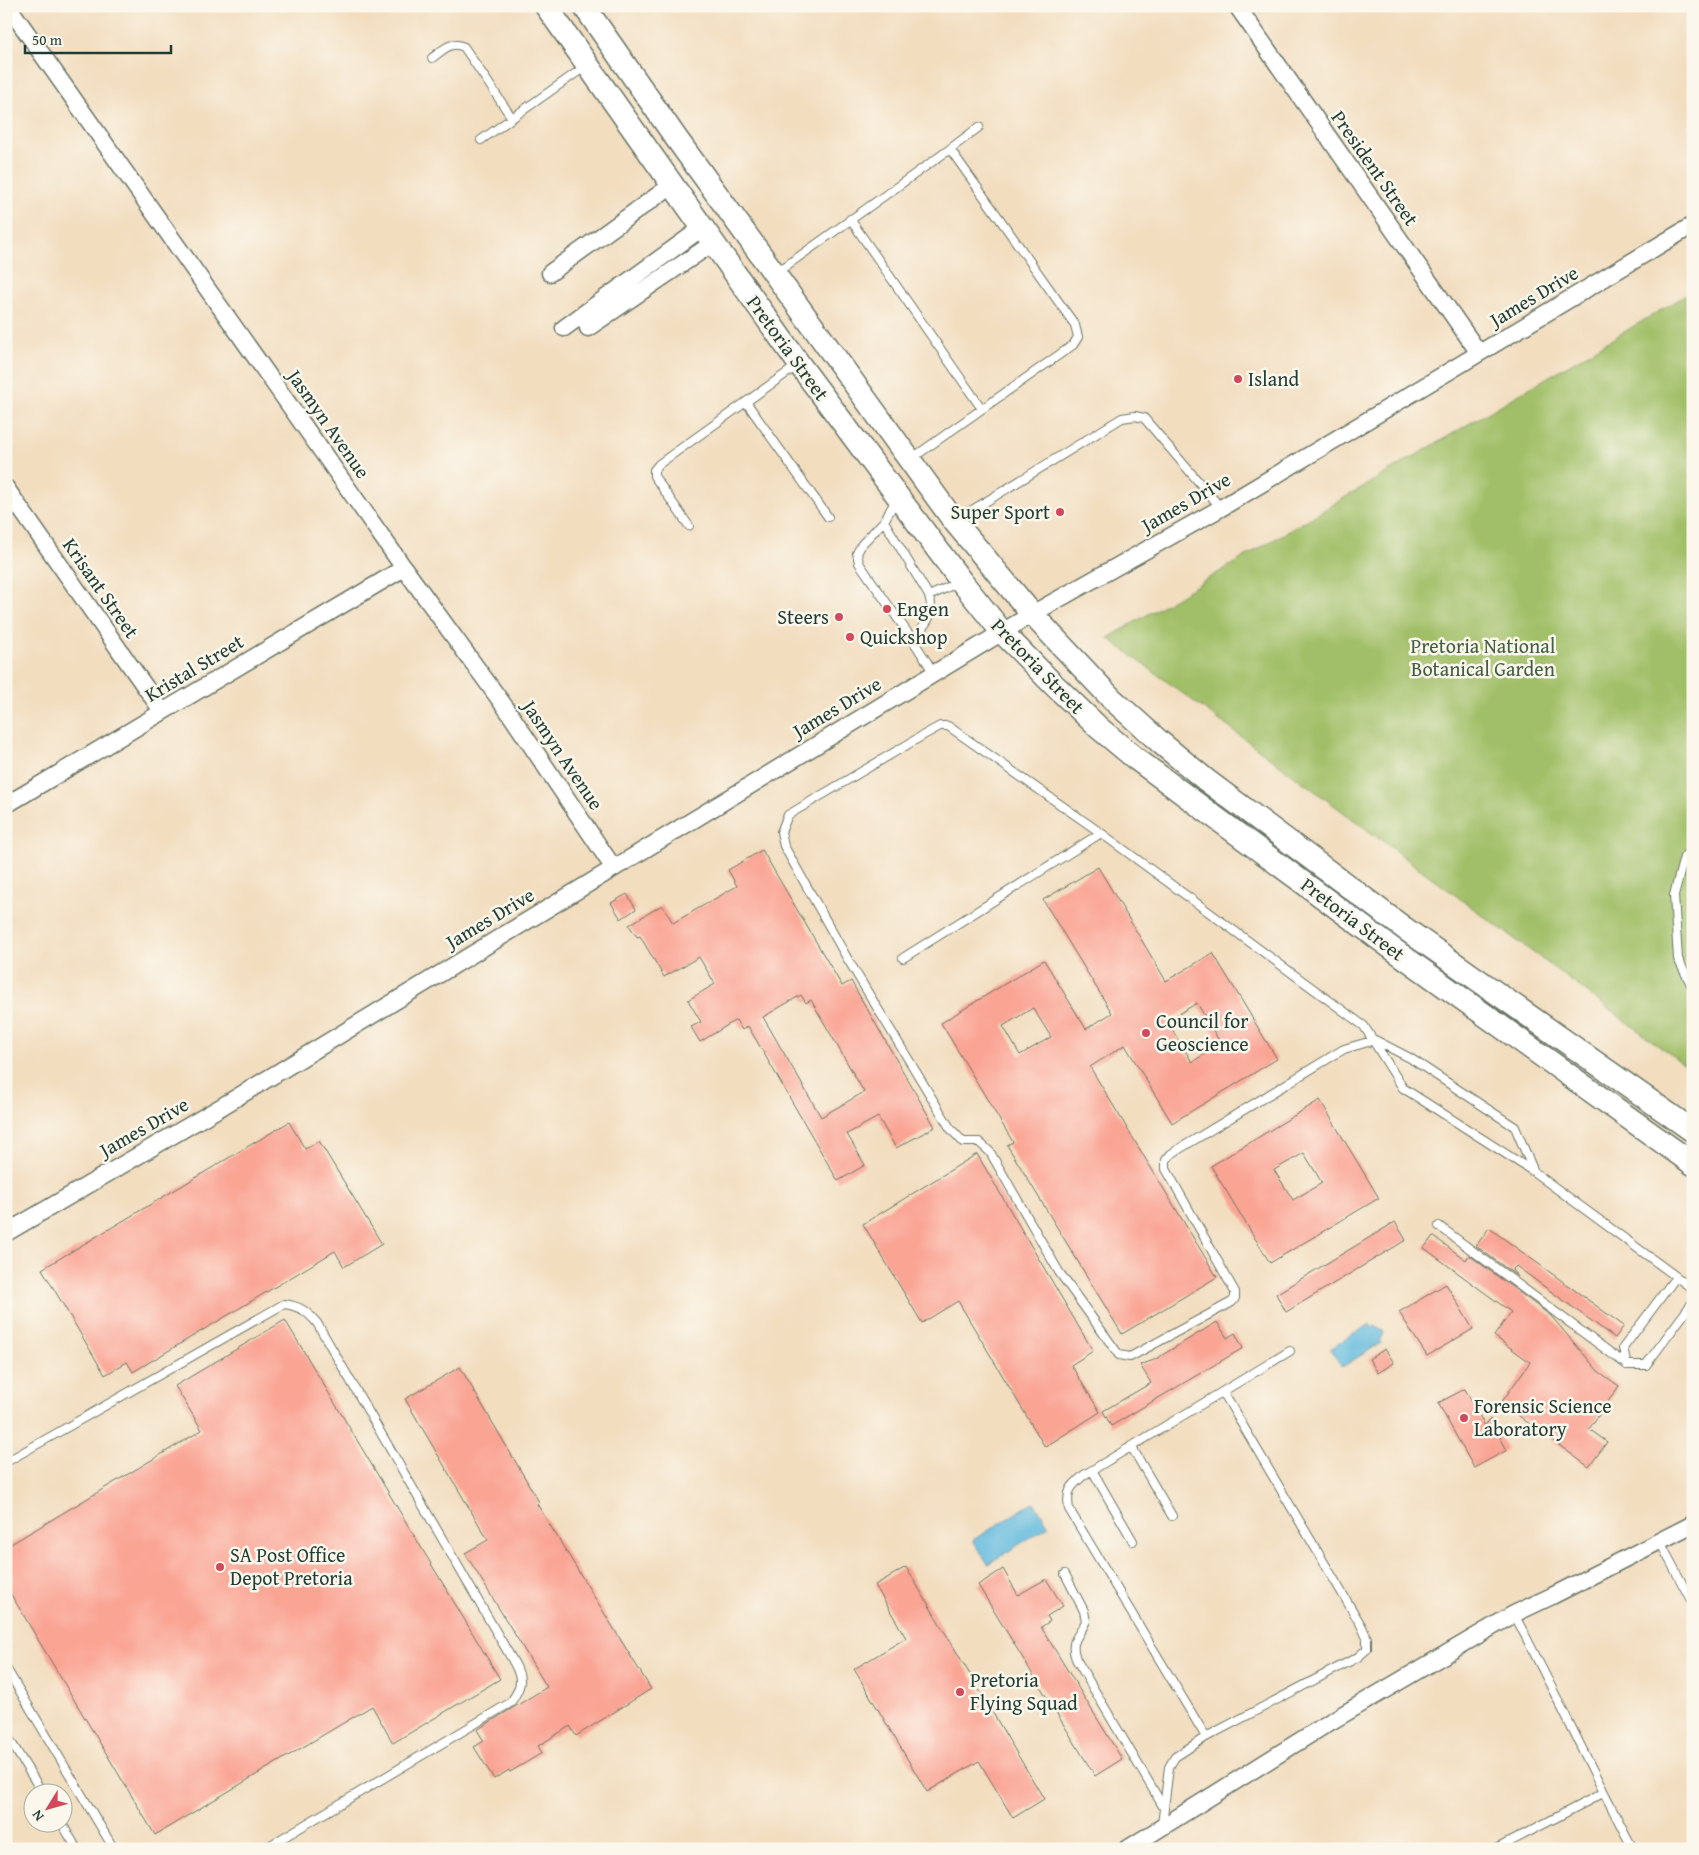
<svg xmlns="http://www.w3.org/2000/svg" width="1699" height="1855" font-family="'Gentium Book Plus',serif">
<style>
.green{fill:#a1bf67;stroke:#607e4e}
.water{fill:#61b9de;stroke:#407b89}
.building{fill:#faa494;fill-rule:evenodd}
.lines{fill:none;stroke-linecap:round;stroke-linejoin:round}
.service-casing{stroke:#697565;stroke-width:10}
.minor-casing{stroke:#697565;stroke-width:19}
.secondary-casing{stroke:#697565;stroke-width:25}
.service{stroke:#fff;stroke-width:8}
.minor{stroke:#fff;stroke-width:16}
.secondary{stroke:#fff;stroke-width:22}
.poi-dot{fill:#d1495b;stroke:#fbf7ec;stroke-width:2}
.labels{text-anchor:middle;stroke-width:5;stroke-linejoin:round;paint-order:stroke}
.street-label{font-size:20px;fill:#1f3d34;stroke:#fbf7ec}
.poi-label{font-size:20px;fill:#1f3d34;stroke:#fbf7ec;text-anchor:start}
.park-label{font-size:20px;fill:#405e41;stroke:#fbf7ec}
</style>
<rect width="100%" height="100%" fill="#fbf7ec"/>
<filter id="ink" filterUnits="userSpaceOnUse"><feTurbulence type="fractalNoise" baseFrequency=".02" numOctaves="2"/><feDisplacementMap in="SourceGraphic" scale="10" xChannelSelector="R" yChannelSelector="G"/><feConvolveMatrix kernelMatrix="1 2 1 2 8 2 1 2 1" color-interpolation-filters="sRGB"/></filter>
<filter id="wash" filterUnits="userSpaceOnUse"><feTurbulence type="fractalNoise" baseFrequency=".0096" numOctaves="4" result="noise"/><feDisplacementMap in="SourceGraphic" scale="20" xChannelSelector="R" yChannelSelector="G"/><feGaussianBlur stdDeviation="1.12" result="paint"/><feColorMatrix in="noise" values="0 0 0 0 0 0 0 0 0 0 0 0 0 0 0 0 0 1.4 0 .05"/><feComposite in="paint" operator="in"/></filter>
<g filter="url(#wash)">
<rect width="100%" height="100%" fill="#f2ddbf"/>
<path class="green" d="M 1693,291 L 1693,1071 L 1108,638 Z"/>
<path class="water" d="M 1370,1324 L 1372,1328 L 1376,1326 L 1383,1330 L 1384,1334 L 1380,1341 L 1381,1343 L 1342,1367 L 1330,1349 Z
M 1034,1502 L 1049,1526 L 988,1564 L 973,1540 Z"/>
<g id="blocks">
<path class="building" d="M 762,850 L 842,986 L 851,981 L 935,1127 L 896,1148 L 878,1117 L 847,1134 L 865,1165 L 838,1181 L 748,1026 L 742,1030 L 736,1020 L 700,1042 L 691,1027 L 701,1022 L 688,1000 L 715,984 L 699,957 L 664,977 L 640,936 L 637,937 L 629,925 L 662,905 L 673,923 L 737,886 L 728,870 ZM 801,995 L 806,1003 L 811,1000 L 864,1092 L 821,1117 L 763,1017 Z
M 1098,867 L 1166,981 L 1213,953 L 1277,1059 L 1172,1123 L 1125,1045 L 1090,1067 L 1217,1277 L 1122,1334 L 1007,1145 L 1013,1142 L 941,1023 L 1044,960 L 1086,1029 L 1112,1013 L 1043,900 ZM 1197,1003 L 1221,1044 L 1192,1062 L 1167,1021 ZM 1033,1008 L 1051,1037 L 1020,1055 L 1003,1026 Z
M 627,894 L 636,909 L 621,919 L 611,903 Z
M 1320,1100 L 1379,1198 L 1270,1263 L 1211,1166 ZM 1304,1153 L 1322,1183 L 1293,1200 L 1274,1170 Z
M 289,1122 L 305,1149 L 319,1141 L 382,1244 L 344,1267 L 335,1251 L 133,1372 L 127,1362 L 105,1375 L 42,1269 Z
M 977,1154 L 1093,1351 L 1071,1365 L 1100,1412 L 1045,1447 L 958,1301 L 922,1323 L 863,1224 Z
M 1395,1222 L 1406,1240 L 1286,1312 L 1276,1294 Z
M 1489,1228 L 1624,1326 L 1615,1338 L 1516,1266 L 1512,1270 L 1518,1277 L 1476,1246 Z
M 1433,1236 L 1466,1260 L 1469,1255 L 1551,1316 L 1598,1371 L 1619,1386 L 1589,1429 L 1607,1442 L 1589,1467 L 1501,1403 L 1530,1362 L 1494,1336 L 1511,1312 L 1424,1248 Z
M 1446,1284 L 1473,1329 L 1427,1356 L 1399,1312 Z
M 285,1320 L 500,1679 L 393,1743 L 372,1706 L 155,1835 L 6,1586 L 6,1547 L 202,1430 L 175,1386 Z
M 1217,1322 L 1227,1338 L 1235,1333 L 1243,1348 L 1111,1426 L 1103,1411 L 1151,1383 L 1140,1365 L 1154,1360 Z
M 1385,1349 L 1394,1363 L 1378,1373 L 1369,1359 Z
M 460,1367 L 539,1502 L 537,1504 L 651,1689 L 576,1736 L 570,1726 L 538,1746 L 542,1753 L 510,1772 L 509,1770 L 494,1779 L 474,1747 L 484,1741 L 477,1730 L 547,1687 L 465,1553 L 488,1540 L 405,1399 Z
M 1465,1389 L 1485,1426 L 1490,1419 L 1507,1450 L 1474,1468 L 1438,1403 Z
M 906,1567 L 1044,1799 L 1013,1818 L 979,1761 L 927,1792 L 854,1669 L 906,1638 L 875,1585 Z
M 1003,1569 L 1018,1595 L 1046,1579 L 1063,1606 L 1047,1616 L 1050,1621 L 1041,1627 L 1122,1759 L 1095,1776 L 978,1585 Z"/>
</g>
</g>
<g filter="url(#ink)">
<use href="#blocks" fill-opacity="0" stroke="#697565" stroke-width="1"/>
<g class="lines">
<g class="service-casing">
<path id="service" d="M 432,58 C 443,50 451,40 464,47 L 512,118
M 481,140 L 586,66
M 850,219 L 982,409
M 776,273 L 950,149
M 746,402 L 828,517
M 911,459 L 1073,345 L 1078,337 L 1075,325 L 950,149 L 979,127
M 896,500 L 884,521 L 929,596 C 936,615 925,626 912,639 L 934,673
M 956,520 L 1122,418 L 1135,416 L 1144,418 L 1221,508
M 884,521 L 862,544 L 857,553 L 859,563 L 912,639
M 689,526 L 654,476 L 654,470 L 659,464 L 798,365
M 929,596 L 959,582
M 1693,847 L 1684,857 L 1674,895 L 1678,959 L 1693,988
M 903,958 L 1101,833
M 1534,1172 L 1515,1127 L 1410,1058 L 1375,1040 L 1344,1049 L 1171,1154 L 1166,1160 L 1166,1169 L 1235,1292 L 1235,1298 L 1232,1302 L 1130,1357 L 1119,1355 L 1059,1272 L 990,1152 L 979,1142 L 963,1142 L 950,1128 L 847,958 L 784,846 L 781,832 L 788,815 L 922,736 L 940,726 L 948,726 L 1101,833 L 1364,1026 L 1403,1088 L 1534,1172 L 1693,1289
M 1439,1226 L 1627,1365 L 1646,1365 L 1693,1302
M 1627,1365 L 1623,1348 L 1676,1277
M 1131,1446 L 1172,1516
M 6,1462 L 284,1304 C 299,1306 307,1311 317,1323 L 509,1654 C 521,1675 526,1682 510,1703 L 264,1849
M 1092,1470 L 1133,1541
M 1659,1540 L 1693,1604
M 1065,1574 L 1084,1611 L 1086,1621 C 1079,1637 1069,1640 1076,1659 L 1164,1808
M 1514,1614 C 1555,1692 1592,1771 1633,1849
M 6,1668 L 114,1849
M 6,1734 L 42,1792
M 1206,1737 L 1069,1509 C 1066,1491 1070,1487 1084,1475 L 1290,1351
M 61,1822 L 77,1849
M 1162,1825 L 1169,1767 L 1175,1757 L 1206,1737 L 1358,1657 L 1367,1649 L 1367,1638 L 1361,1625 L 1223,1392
M 1496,1849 L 1603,1793"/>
</g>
<g class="minor-casing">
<path id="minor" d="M 8,6 L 404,568 L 508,711 L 613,867
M 1237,6 L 1479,353
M 550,273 L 672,185
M 564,328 L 702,228
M 588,328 L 713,243
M 6,488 L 162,711
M 6,805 L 404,568
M 6,1233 L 221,1107 L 1032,614 L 1221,508 L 1693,225
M 1127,1849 L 1330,1722 L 1514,1614 L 1552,1596 L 1693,1524"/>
</g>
<g class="secondary-casing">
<path id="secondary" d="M 546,6 L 799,364 L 961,581 L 1002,632 L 1049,680 L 1099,728 L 1135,758 L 1390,947 L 1693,1164
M 584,6 L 676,138 L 954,521 L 1032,614 L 1112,699 L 1161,743 L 1206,780 L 1404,928 L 1693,1131"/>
</g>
<use href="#service" class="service"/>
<use href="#minor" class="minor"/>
<use href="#secondary" class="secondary"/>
</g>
</g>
<g class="poi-dot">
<circle cx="1238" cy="379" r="5"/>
<circle cx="1060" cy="512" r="5"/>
<circle cx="887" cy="609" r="5"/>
<circle cx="839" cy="617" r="5"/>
<circle cx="850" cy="637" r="5"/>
<circle cx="1146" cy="1033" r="5"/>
<circle cx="1464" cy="1418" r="5"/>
<circle cx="220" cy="1567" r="5"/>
<circle cx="960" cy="1692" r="5"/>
</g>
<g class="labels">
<g class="street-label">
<text transform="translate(1375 168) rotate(55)" y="7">President Street</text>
<text transform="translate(1534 296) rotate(-31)" y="7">James Drive</text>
<text transform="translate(788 348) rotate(54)" y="7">Pretoria Street</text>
<text transform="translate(329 424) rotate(55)" y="7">Jasmyn Avenue</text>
<text transform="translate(1186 502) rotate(-30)" y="7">James Drive</text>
<text transform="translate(101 588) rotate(55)" y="7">Krisant Street</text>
<text transform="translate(1038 666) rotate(46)" y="7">Pretoria Street</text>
<text transform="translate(194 668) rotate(-31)" y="7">Kristal Street</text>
<text transform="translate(837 707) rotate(-31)" y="7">James Drive</text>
<text transform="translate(563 755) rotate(56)" y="7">Jasmyn Avenue</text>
<text transform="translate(490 918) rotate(-31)" y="7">James Drive</text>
<text transform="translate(1353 919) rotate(37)" y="7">Pretoria Street</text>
<text transform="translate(144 1127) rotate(-30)" y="7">James Drive</text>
</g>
<g class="poi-label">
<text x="1248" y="386">Island</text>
<text x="1050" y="519" text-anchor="end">Super Sport</text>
<text x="897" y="616">Engen</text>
<text x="829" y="624" text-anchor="end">Steers</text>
<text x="860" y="644">Quickshop</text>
<text x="1156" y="1028">Council for<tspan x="1156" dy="23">Geoscience</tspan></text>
<text x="1474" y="1413">Forensic Science<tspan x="1474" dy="23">Laboratory</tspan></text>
<text x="230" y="1562">SA Post Office<tspan x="230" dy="23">Depot Pretoria</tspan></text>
<text x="970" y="1687">Pretoria<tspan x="970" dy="23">Flying Squad</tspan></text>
</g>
<g class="park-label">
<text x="1483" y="653">Pretoria National<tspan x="1483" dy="23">Botanical Garden</tspan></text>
</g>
</g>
<rect width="1699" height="1855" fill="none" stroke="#fbf7ec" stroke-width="25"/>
<g transform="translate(48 1808) rotate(233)"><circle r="24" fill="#fbf7ec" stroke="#a3ada2"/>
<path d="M0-4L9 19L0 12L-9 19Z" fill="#d1495b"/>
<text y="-8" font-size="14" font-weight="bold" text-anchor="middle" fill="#1f3d34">N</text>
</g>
<path d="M25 45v8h146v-8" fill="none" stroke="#1f3d34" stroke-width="2.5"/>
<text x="32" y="45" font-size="15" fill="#1f3d34" stroke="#fbf7ec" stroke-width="4" paint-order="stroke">50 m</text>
</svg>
